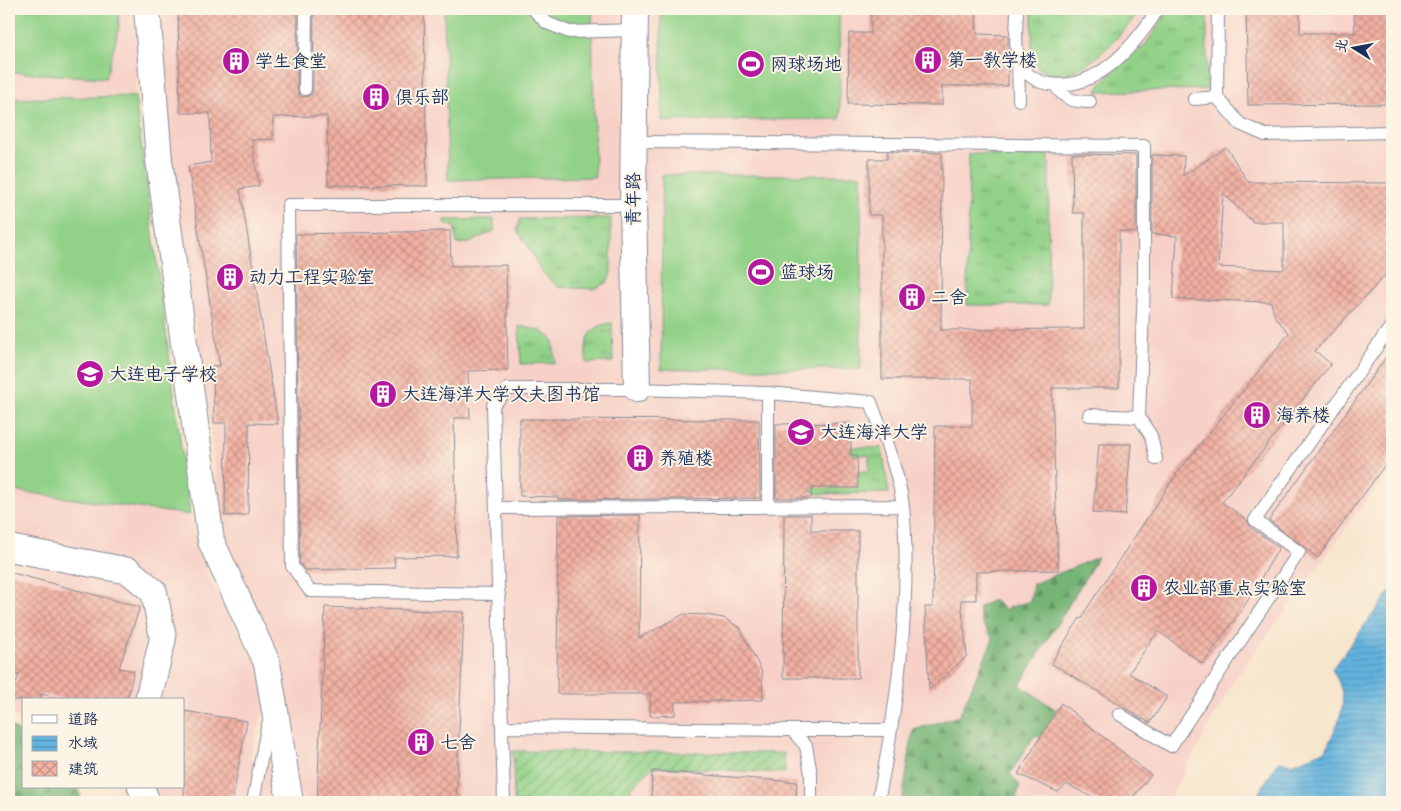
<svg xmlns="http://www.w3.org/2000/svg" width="1401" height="811" font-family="Delius,'LXGW WenKai TC',sans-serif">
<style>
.built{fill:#f7d1c8}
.grass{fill:url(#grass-tufts);stroke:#568073}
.forest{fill:url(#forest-firs);stroke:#487269}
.garden{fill:url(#garden-furrows);stroke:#568073}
.pitch{fill:#92d288;stroke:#568073}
.water{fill:url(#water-rules);stroke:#3e719e}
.building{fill:url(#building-cross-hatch);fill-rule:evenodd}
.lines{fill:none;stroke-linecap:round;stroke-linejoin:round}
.service-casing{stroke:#898a95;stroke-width:14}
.minor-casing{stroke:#898a95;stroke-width:28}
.service{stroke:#fff;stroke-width:12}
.minor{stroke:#fff;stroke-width:26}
.labels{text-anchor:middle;stroke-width:4;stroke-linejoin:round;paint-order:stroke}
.poi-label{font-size:18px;fill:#1b2f5e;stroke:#fcf5e5;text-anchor:start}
.street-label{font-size:18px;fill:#1b2f5e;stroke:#fcf5e5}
</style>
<defs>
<pattern id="grass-tufts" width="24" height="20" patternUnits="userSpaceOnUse" patternTransform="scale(1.25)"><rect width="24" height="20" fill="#92d288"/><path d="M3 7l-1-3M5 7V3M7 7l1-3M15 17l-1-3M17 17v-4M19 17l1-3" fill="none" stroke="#76ab72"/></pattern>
<pattern id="forest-firs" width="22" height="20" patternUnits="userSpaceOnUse" patternTransform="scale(1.25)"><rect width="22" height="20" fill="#75b474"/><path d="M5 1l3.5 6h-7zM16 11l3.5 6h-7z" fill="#5f9362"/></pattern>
<pattern id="garden-furrows" width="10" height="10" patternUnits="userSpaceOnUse" patternTransform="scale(1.25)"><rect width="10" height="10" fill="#92d288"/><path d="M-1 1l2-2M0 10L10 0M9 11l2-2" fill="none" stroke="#76ab72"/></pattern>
<pattern id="water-rules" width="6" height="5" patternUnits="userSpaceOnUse" patternTransform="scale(1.25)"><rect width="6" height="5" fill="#62b3dd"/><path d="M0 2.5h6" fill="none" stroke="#5092b6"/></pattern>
<pattern id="building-cross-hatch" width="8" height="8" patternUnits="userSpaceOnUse" patternTransform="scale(1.25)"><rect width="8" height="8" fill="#f3b1a2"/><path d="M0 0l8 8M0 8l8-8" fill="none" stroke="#c49087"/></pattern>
</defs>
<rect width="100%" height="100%" fill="#fcf5e5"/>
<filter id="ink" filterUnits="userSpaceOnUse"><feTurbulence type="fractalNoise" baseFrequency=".02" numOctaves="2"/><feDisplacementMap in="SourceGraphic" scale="10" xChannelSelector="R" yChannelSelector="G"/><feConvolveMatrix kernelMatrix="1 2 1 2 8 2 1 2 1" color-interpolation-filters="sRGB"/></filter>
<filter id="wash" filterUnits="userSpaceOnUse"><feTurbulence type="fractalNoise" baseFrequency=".0096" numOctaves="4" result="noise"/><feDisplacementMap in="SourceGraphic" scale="20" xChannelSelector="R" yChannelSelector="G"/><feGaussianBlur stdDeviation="1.12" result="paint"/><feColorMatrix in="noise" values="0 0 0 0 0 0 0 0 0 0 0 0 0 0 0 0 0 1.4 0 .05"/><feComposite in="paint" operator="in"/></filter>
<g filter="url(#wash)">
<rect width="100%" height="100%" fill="#f7e5cc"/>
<path class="built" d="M 9,9 L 135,9 L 137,56 L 135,96 L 190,515 L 208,577 L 258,664 L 267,701 L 249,758 L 274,767 L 280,802 L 130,802 L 130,800 L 113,787 L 184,787 L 184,700 L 24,700 L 24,723 L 9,712 Z
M 159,9 L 1392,9 L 1392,466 L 1232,683 L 1168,802 L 303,802 L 223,545 L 207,398 L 168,151 Z"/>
<path class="grass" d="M 1032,9 L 1142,9 C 1121,33 1081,88 1043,71 C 1039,69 1035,64 1032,61 Z
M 1170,9 L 1207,9 L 1207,89 L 1097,92 L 1102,82 L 1146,44 Z
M 969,154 L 1049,154 L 1048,305 L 967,305 Z
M 611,218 L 611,273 L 607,283 L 593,289 L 558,287 L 541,271 L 527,244 L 517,231 L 520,219 Z
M 494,219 L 494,231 L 469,243 L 457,244 L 454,226 L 447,225 L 444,220 Z
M 612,323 L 613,362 L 587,363 C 583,342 589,325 612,323 Z
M 519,326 L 542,331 L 553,340 L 555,363 L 521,364 Z
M 851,447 L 882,448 L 889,493 L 818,494 L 812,491 L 812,475 L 869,471 L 869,455 L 851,455 Z"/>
<path class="forest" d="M 1098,557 L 1020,685 L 1059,712 L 1048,741 L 1035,735 L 1010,774 L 1020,785 L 1015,802 L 902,802 L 913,730 L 959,716 L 993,639 L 982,623 L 978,608 L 993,600 L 1005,609 L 1030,601 L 1033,584 Z
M 9,725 L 24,735 L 24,787 L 78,787 L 82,802 L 9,802 Z"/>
<path class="garden" d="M 513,751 L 784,753 L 785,773 L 653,767 L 630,789 L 630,802 L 514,802 Z"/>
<path class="pitch" d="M 9,9 L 118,9 L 119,27 L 106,78 L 9,72 Z
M 444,9 L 592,9 L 595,177 L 448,180 Z
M 661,9 L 839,9 L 840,119 L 662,121 Z
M 135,96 L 190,515 L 9,490 L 9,99 Z
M 662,175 L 861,175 L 861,369 L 661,369 Z"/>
<path class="water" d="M 1392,589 L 1392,802 L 1253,802 L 1279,761 L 1292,764 L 1326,750 C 1340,716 1352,703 1332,669 Z"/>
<g id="blocks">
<path class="building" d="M 178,9 L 298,9 L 297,89 L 300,96 L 305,97 L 312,94 L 313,89 L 314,9 L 424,9 L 427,186 L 328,185 L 327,116 L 273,117 L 273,139 L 252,140 L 259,186 L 240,189 L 278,424 L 249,423 L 248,515 L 225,516 L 226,423 L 214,423 L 213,366 L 220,366 L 188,166 L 211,162 L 210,113 L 180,113 Z
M 871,9 L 976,9 L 977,34 L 1008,35 L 1008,86 L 942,86 L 942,105 L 848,104 L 849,33 L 871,33 Z
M 1246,9 L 1300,9 L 1300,33 L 1355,33 L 1354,9 L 1392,9 L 1392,104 L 1248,105 Z
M 1226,147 L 1248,182 L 1392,183 L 1392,268 L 1315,351 L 1331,364 L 1222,502 L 1247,520 L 1250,527 L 1279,548 L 1245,605 L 1203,664 L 1158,631 L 1129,673 L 1167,697 L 1150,723 L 1051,663 L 1080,618 L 1083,618 L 1084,613 L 1175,476 L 1289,333 L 1275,317 L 1271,302 L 1173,299 L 1177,236 L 1152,234 L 1152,155 L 1184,156 L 1183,176 ZM 1223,193 L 1253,222 L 1284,222 L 1284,270 L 1218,267 Z
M 887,152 L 942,153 L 941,330 L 1084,329 L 1084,213 L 1073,213 L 1072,154 L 1136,155 L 1136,233 L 1119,231 L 1119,388 L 1052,388 L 1058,570 L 976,572 L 976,600 L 961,600 L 967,656 L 929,690 L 925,607 L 933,607 L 935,426 L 972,426 L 972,379 L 882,379 L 882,215 L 869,215 L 869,159 L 887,159 Z
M 450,231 L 451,266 L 506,265 L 508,370 L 468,371 L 470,418 L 454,418 L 457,556 L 394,557 L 395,568 L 305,570 L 300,564 L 296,234 Z
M 1392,349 L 1392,455 L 1318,558 L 1269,520 Z
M 520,419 L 759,420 L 760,498 L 558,500 L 558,497 L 520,496 Z
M 851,423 L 851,455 L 857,455 L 858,488 L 812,488 L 811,498 L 776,498 L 776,424 Z
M 1099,444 L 1131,444 L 1125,515 L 1093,513 Z
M 640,515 L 639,638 L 684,614 L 706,615 L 724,618 L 740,628 L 762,672 L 763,700 L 675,702 L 675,715 L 650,716 L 650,694 L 557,694 L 558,516 Z
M 784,515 L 811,515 L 811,531 L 858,531 L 858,678 L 783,678 Z
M 9,572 L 140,607 L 119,668 L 134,671 L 127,700 L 68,700 L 41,694 L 40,700 L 9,700 L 19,675 L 9,672 Z
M 325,607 L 464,612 L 456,802 L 317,802 Z
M 1061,703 L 1151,775 L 1129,802 L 1101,802 L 1067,784 L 1058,792 L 1018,774 Z
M 184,711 L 247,721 L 232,802 L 184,802 Z
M 652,771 L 797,782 L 796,802 L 651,802 Z"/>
</g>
</g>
<g filter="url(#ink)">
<use href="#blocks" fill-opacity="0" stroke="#898a95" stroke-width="1"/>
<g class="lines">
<g class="service-casing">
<path id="service" d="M 533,9 L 547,23 L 569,32 L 635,30
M 1017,9 C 1017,26 1013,51 1022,66 C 1027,76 1039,83 1050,84 C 1097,91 1135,45 1158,9
M 1218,9 L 1217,97 L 1240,124 L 1265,135 L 1392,132
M 1018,60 L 1019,100
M 1055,85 C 1064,99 1073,102 1090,102
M 305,89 L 306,9
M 1194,99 L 1217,97
M 633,142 L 1144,146 L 1144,284 L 1139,417 L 1089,415
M 1139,417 L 1151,436 L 1156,459
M 768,507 L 768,393
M 496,508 L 903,506
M 499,594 L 310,591 L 292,566 L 288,205 L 633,205
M 1119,714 L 1171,746 L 1299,552 L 1255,520 L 1392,325
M 503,727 L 792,730 L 806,746 L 811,774 L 811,802
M 792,730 L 890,730
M 253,802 L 267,728 L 270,719
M 504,802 L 493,405 L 508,389 L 637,389 L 768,393 L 871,402 C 883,436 899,471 903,507 C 912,599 896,712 878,802"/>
</g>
<g class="minor-casing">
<path id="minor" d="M 147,9 L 159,160 L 211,541 L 267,663 L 290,802
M 635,9 L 633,205 L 637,389
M 9,548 L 129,571 L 154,592 L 163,638 L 148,700
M 141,787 L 145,797 L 144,802"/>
</g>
<use href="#service" class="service"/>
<use href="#minor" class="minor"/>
</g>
</g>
<defs>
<g id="building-disc" transform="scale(1.4375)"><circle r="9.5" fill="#b5179e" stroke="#fcf5e5"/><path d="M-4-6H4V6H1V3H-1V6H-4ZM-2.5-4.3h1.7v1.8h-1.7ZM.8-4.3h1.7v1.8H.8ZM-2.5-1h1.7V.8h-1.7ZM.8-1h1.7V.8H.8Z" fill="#fff"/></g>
<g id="stadium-disc" transform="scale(1.4375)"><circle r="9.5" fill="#b5179e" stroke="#fcf5e5"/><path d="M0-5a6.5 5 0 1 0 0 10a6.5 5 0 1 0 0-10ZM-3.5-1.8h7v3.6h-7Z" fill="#fff"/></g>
<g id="school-disc" transform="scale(1.4375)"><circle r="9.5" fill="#b5179e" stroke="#fcf5e5"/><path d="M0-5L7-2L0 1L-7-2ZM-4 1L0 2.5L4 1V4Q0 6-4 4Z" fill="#fff"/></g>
<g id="university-disc" transform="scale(1.4375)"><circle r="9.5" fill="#b5179e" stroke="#fcf5e5"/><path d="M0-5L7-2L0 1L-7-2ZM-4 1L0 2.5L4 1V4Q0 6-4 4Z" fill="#fff"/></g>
</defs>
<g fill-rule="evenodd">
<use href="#building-disc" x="928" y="60"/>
<use href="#building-disc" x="236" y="61"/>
<use href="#stadium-disc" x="751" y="64"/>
<use href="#building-disc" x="376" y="97"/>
<use href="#stadium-disc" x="761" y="272"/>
<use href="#building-disc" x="230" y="277"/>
<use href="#building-disc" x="912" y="297"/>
<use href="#school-disc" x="90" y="374"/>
<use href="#building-disc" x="383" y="394"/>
<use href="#building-disc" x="1257" y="415"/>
<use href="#university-disc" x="801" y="432"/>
<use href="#building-disc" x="640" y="458"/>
<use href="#building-disc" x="1144" y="588"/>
<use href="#building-disc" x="421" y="742"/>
</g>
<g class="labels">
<g class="poi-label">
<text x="947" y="66">第一教学楼</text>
<text x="255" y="67">学生食堂</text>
<text x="770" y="70">网球场地</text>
<text x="395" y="103">俱乐部</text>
<text x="780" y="278">篮球场</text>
<text x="249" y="283">动力工程实验室</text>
<text x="931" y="303">二舍</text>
<text x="109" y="380">大连电子学校</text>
<text x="402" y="400">大连海洋大学文夫图书馆</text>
<text x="1276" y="421">海养楼</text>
<text x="820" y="438">大连海洋大学</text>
<text x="659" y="464">养殖楼</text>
<text x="1163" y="594">农业部重点实验室</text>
<text x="440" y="748">七舍</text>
</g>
<g class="street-label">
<text transform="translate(633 199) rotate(-90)" y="6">青年路</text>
</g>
</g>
<rect width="1401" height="811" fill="none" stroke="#fcf5e5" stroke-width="30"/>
<rect x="22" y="698" width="162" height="90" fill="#fcf5e5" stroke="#a2a6af"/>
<rect x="32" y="715" width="25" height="8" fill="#ffffff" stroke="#a2a6af"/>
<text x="68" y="724" font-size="15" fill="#1b2f5e">道路</text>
<rect x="32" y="736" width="25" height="15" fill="url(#water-rules)" stroke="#a2a6af"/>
<text x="68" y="748" font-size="15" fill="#1b2f5e">水域</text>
<rect x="32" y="761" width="25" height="15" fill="url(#building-cross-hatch)" stroke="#a2a6af"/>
<text x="68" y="774" font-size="15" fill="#1b2f5e">建筑</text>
<g transform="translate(1354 48) rotate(281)" stroke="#fcf5e5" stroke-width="4" paint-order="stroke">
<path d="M0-4L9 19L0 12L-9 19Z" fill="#1b2f5e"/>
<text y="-8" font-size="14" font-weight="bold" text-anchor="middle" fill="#1b2f5e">北</text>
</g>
</svg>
